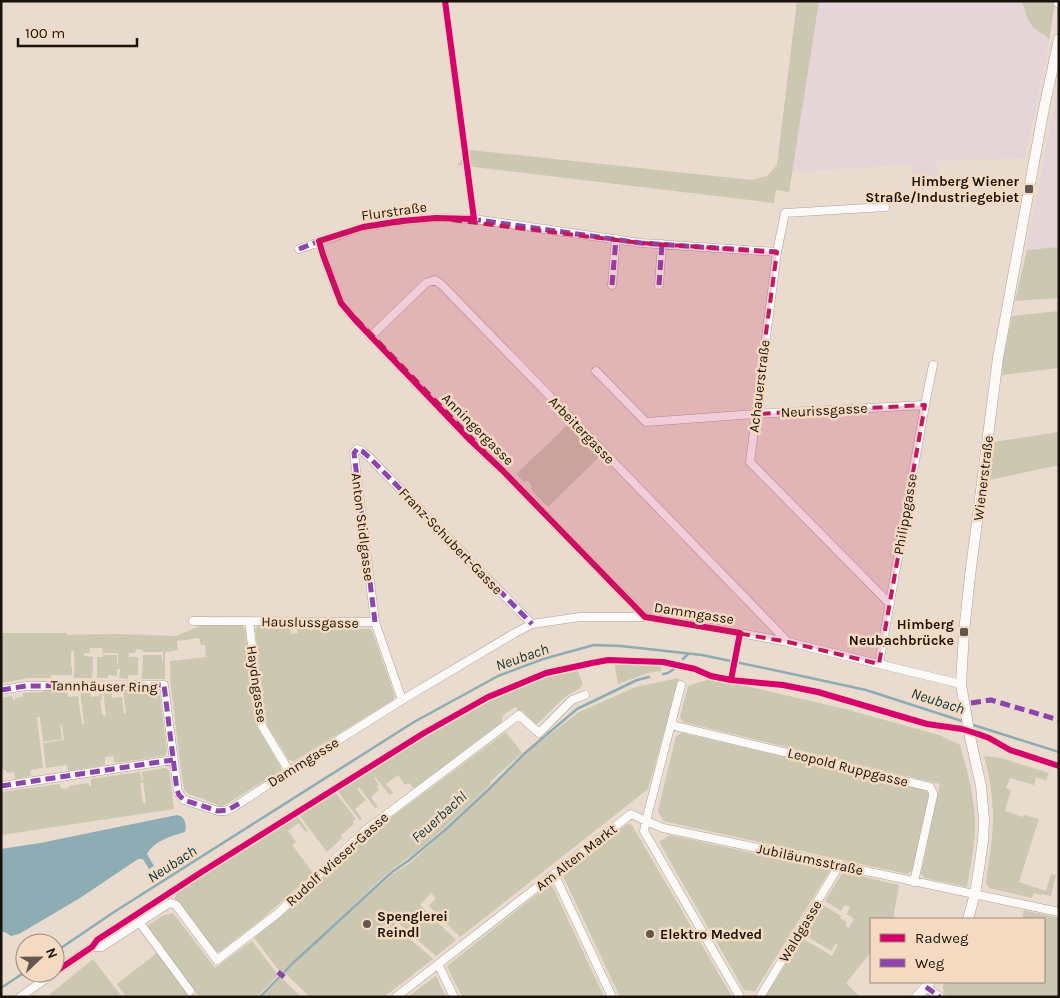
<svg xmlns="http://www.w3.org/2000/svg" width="1060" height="998" font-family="Karla,sans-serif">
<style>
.industrial{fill:#e5d4d8}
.green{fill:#cbc7b0}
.water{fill:#8eacb3}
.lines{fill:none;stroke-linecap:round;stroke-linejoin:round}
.stream{stroke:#8eacb3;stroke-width:2.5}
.minor-casing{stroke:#ada298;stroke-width:9}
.tertiary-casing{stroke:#ada298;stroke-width:11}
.minor{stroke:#fcfaf8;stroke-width:8}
.tertiary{stroke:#fcfaf8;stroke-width:10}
.quiet{stroke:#8e44ad;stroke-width:5;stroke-dasharray:10 5;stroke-linecap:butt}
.cycleway-casing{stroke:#f5dac2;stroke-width:9}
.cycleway{stroke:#d6006c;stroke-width:6}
.marked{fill:#c2185b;fill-opacity:0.2;stroke:#c2185b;stroke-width:4;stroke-dasharray:10 6;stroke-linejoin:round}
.poi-dot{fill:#63584f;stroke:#f5dac2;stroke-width:2}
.labels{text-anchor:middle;stroke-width:5;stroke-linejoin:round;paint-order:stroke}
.poi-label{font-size:14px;font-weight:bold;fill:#1b120a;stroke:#f5dac2;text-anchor:end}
.street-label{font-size:14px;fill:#1b120a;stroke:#f5dac2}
.water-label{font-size:15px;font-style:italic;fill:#053641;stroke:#f5dac2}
</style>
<rect width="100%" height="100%" fill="#e9dbce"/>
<path class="industrial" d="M 819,1 L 1022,1 L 1026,16 L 1032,26 L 1035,29 L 1046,35 L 1049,41 L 1025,158 L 937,161 L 937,176 L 913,177 L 911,164 L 792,172 Z
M 1058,86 L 1059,86 L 1059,247 L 1027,250 Z"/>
<path class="green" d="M 797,1 L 819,1 L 789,192 L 776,190 L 774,203 L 457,165 L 470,150 L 751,180 L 767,176 L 777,165 Z
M 1022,1 L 1054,1 L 1054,8 L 1049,41 C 1045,32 1040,34 1034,28 C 1027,21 1025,10 1022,1 Z
M 1059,247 L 1059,298 L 1015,301 L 1027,250 Z
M 1059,311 L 1059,368 L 1002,375 L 1003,359 L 1012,316 Z
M 568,425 L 599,457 L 548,507 L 531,490 L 532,486 L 528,481 L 524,482 L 516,474 Z
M 1059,432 L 1059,465 L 989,480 L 994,442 Z
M 202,625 L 241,625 L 245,629 L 257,727 L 280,766 L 281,770 L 225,805 L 220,806 L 201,798 L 188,794 L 184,789 L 182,777 L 170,679 L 170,661 L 206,657 L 205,645 L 201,645 L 199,638 L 177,641 L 178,650 L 165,652 L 165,679 L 142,679 L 143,655 L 162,655 L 162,662 L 163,662 L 163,650 L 162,652 L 143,652 L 142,650 L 136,649 L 135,653 L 129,653 L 129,657 L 138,657 L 138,675 L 128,675 L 128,679 L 119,678 L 120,669 L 117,669 L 117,676 L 108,675 L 108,678 L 97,678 L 97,657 L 103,657 L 103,655 L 117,655 L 117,663 L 118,663 L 118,653 L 103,653 L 102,648 L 90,648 L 90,653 L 84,653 L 84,656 L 93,657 L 92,678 L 74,678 L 74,651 L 71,651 L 71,666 L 72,666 L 72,675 L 51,675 L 51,678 L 28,678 L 1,683 L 1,633 L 67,633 L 67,635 L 114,634 L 176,636 Z
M 259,625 L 289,626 L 291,634 L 298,633 L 296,626 L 311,627 L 312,630 L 315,629 L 314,627 L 369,629 L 372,631 L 395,696 L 393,700 L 294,761 L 289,760 L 267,725 L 255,629 Z
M 614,662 L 661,664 L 661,671 L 648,673 L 618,684 Z
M 577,669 L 583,685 L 580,687 L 580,688 L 565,697 L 537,724 L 536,724 L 522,711 L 518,710 L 515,707 L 503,715 L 502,722 L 415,788 L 414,787 L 413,788 L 409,783 L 405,785 L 398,775 L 386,784 L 393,793 L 390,795 L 375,777 L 374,778 L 379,785 L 377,787 L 379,790 L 371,797 L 378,807 L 375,808 L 359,787 L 357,789 L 366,800 L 355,809 L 362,819 L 360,821 L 337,790 L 391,756 L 466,712 L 467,714 L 493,699 L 546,675 Z
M 678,678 L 679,680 L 648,789 L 460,937 L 429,906 L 436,898 L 431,893 L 420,905 L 456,940 L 436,956 L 397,922 L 384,935 L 389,938 L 398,928 L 433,959 L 384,997 L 310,997 L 285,973 L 309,949 L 393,874 L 410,863 L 461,817 L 531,749 L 579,712 L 636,687 Z
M 710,679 L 742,685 L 845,709 L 939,735 L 960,745 C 968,773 976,802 975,833 C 974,851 970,869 967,887 L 924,878 L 921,873 L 940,784 L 683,722 L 680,717 L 688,686 Z
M 44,690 L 67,690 L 68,697 L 78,696 L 82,724 L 84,724 L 80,690 L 90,690 L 91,697 L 99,696 L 100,694 L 102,694 L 102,700 L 100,700 L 102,714 L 104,716 L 106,715 L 103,690 L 111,690 L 112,698 L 122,697 L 124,714 L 126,713 L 123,690 L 155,691 L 160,695 L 167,752 L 164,756 L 115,763 L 113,756 L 105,757 L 105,765 L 68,771 L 67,765 L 46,768 L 43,743 L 64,740 L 62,724 L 60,725 L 62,739 L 43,742 L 40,717 L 37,717 L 43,768 L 30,770 L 31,776 L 15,779 L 14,772 L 7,773 L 6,770 L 3,770 L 2,765 L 1,765 L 1,698 L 12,696 L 13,700 L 15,700 L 15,698 L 23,697 L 23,693 L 43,692 Z
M 506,732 L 522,753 L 490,782 L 491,784 C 459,814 427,846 391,870 L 281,973 L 254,938 L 286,912 L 365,837 Z
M 682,733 L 926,790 L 929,794 L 912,871 L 907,874 L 663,821 L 658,811 L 676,736 Z
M 984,756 L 1001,758 L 1049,773 L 1046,781 L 1036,777 L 1034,785 L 1010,778 L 1006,788 L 1011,790 L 1005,811 L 1023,817 L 1024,815 L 1039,819 L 1019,882 L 1046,891 L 1051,874 L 1056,875 L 1051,896 L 1042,894 L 1041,895 L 1034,893 L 1032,898 L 989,888 L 986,883 C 989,859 994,834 993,810 C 992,792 989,774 984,756 Z
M 165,768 L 169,770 L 174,809 L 1,835 L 1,792 L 59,784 L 62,789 L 69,788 L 69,786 L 88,783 L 89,786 L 91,786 L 91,779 L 140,772 L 143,783 L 140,783 L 143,803 L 146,803 L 142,772 Z
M 335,792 L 356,819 L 353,821 L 354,824 L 341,835 L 342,838 L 327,852 L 299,815 Z
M 297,816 L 308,831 L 306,832 L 298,823 L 288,831 L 296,842 L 292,845 L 313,873 L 262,919 L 219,952 L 214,951 L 178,903 L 175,898 L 176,893 Z
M 627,824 L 632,825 L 732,997 L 620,997 L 564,878 L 564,874 Z
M 670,835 L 830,870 L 755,991 L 744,990 L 659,842 Z
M 843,872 L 899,885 L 893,919 L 871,919 L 871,952 L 846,983 L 860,997 L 765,997 L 802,938 L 832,956 L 838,945 L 835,944 L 831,951 L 808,937 L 805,933 L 823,905 L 841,916 L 840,918 L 847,922 L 845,926 L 849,928 L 854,919 L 847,914 L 850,907 L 845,905 L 841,911 L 825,901 Z
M 551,883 L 604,997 L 462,997 L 447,966 Z
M 1024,910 L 1059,918 L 1059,997 L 948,997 L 944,994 L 943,985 L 946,982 L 1044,982 L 1044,919 L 1022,919 Z
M 173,913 L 215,968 L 252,941 L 278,975 L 257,997 L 199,997 L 146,927 L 162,916 Z
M 157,953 L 188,994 L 184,997 L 126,997 L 117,984 Z
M 93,959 L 122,997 L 50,997 L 49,995 Z
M 436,976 L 446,997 L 408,997 Z
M 281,977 L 301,997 L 262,997 Z"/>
<path class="water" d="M 177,815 C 185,816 187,825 185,832 C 171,836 154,841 147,854 L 154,866 L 149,869 L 143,859 L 138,859 L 80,898 L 19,934 L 11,936 L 5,932 L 1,932 L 1,849 L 40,843 Z"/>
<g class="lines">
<path class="stream" d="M 683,659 L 688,654
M 663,674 L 668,673 L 674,669
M 970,724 L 1059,752
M 55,952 L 114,912 L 414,722 L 498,676 L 543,659 L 594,645 L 621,646 L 702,655 L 783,672 L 866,690 L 965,722
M 1,988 L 25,972
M 260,997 L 292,964 L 392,872 L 408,861 L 445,830 L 489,789 L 525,753 L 577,709 L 637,680 L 649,677"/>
<g class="minor-casing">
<path id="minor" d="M 885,207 L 785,213 L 777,252 L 750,462 L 890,604
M 319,241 L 323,255 L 341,303 L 358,323 L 468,438 L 502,470 L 645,617
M 299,249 L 363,227 L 401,221 L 436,218 L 474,219 L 641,243 L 777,252
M 612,285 L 616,239
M 659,285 L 662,244
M 370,337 L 426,283 L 435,280 L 442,285 L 788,642
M 596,371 L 646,422 L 755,414 L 925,405
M 193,621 L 375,622
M 249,621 L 262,726 L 289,771
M 879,664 L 925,405 L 933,365
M 1,690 L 26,686 L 164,685 L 178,792 L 184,800 L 218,811 L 225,811 L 234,807 L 289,771 L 402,700 L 513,634 L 532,624 L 580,617 L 645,617 L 718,629 L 788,642 L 961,684
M 402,700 L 375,622 L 354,453 L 357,449 L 362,451 L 370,458 L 532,624
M 671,725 L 930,787 L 933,793 L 933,796 L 914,882
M 1,786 L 173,760
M 554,874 L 612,997
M 140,923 L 190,991
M 438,964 L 454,997
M 55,972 L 92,947 L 102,947 L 168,904 L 171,903 L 176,905 L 217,960 L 277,914 L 366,830 L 519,715 L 539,733 L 572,700 L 585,695
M 926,987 L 940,997
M 20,997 L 54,973
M 396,997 L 631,814 L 646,821 L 681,685
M 740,997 L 644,831 L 646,821 L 663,828 L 1059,912
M 760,997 L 840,864"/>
</g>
<g class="tertiary-casing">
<path id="tertiary" d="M 1058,1 L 1059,3
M 968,919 L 975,894 L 980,862 L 983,840 L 984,820 L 981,786 L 970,737 L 961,684 L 964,632 L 970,576 L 998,358 L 1044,108 L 1059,39
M 917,997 L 930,982"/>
</g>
<use href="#minor" class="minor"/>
<use href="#tertiary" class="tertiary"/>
<path class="quiet" d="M 471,219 L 641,243 L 777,252
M 299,249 L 322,240
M 612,285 L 616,239
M 659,285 L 662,244
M 375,622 L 354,453 L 357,449 L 362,451 L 370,458 L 532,624
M 1,690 L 26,686 L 164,685 L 177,790 L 179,795 L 184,800 L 218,811 L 228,810 L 240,803
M 971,703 L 991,700 L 1059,720
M 1,786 L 173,760
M 278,972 L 284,977
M 926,987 L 940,997"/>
<g class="cycleway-casing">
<path id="cycleway" d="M 445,1 L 474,219 L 436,218 L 401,221 L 363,227 L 319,241 L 323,255 L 341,303 L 358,323 L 468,438 L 502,470 L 645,617 L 740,633 L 731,680
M 55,972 L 92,947 L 97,940 L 200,873 L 424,733 L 488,697 L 546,673 L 592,663 L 608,660 L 663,662 L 695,669 L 711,676 L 731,680 L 783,685 L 818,692 L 927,724 L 962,729 L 978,734 L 989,738 L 1010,750 L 1059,766"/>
</g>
<use href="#cycleway" class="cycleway"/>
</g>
<path class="marked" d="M 436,218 L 641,243 L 777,252 L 755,414 L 925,405 L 879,664 L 788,642 L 645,617 L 341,303 L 319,241 L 363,227 Z"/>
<g class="poi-dot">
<rect x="1024" y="184" width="10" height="10" rx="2.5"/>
<rect x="959" y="627" width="10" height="10" rx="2.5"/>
<circle cx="367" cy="924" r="5"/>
<circle cx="650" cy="934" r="5"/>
</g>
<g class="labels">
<g class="poi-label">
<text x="1019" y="186">Himberg Wiener<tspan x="1019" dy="16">Straße/Industriegebiet</tspan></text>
<text x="954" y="629">Himberg<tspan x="954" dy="16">Neubachbrücke</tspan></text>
<text x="377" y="921" text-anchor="start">Spenglerei<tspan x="377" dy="16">Reindl</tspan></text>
<text x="660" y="939" text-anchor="start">Elektro Medved</text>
</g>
<g class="street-label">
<text transform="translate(394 211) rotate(-8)" y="5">Flurstraße</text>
<text transform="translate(759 386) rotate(-83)" y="5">Achauerstraße</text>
<text transform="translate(824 410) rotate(-3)" y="5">Neurissgasse</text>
<text transform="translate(478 429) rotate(45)" y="5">Anningergasse</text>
<text transform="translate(582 430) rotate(46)" y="5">Arbeitergasse</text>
<text transform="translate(983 478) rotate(-83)" y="5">Wienerstraße</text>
<text transform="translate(905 514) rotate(-80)" y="5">Philippgasse</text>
<text transform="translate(363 527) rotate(83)" y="5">Anton Stidlgasse</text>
<text transform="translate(451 541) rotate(46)" y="5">Franz-Schubert-Gasse</text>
<text transform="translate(694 613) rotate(9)" y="5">Dammgasse</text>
<text transform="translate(310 622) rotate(1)" y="5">Hauslussgasse</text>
<text transform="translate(257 684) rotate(82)" y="5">Haydngasse</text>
<text transform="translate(104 686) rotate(1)" y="5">Tannhäuser Ring</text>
<text transform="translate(303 762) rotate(-32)" y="5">Dammgasse</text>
<text transform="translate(848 767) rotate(14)" y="5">Leopold Ruppgasse</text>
<text transform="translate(576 857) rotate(-38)" y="5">Am Alten Markt</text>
<text transform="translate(337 859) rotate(-42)" y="5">Rudolf Wieser-Gasse</text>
<text transform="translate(810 859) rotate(12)" y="5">Jubiläumsstraße</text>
<text transform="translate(800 931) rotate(-59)" y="5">Waldgasse</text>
</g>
<g class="water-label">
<text transform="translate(522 657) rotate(-19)" y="5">Neubach</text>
<text transform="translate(938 701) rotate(18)" y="5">Neubach</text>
<text transform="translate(439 817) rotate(-42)" y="5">Feuerbachl</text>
<text transform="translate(172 864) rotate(-33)" y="5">Neubach</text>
</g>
</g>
<rect width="1060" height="998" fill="none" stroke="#1b120a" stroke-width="5"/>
<rect x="870" y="918" width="175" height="65" fill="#f5dac2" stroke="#9e8a78"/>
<rect x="880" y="934" width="25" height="8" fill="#d6006c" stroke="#9e8a78"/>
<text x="915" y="943" font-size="15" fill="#1b120a">Radweg</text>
<rect x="880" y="959" width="25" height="8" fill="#8e44ad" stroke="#9e8a78"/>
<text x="915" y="968" font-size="15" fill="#1b120a">Weg</text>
<g transform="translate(40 958) rotate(68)"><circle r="24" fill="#f5dac2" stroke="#9e8a78"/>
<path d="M0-4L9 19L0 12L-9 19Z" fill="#63584f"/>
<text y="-8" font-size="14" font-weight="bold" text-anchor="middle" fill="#1b120a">N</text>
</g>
<path d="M18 38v8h119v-8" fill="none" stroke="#1b120a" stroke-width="2.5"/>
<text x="25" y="38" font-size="15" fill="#1b120a" stroke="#f5dac2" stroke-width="4" paint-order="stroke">100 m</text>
</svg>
